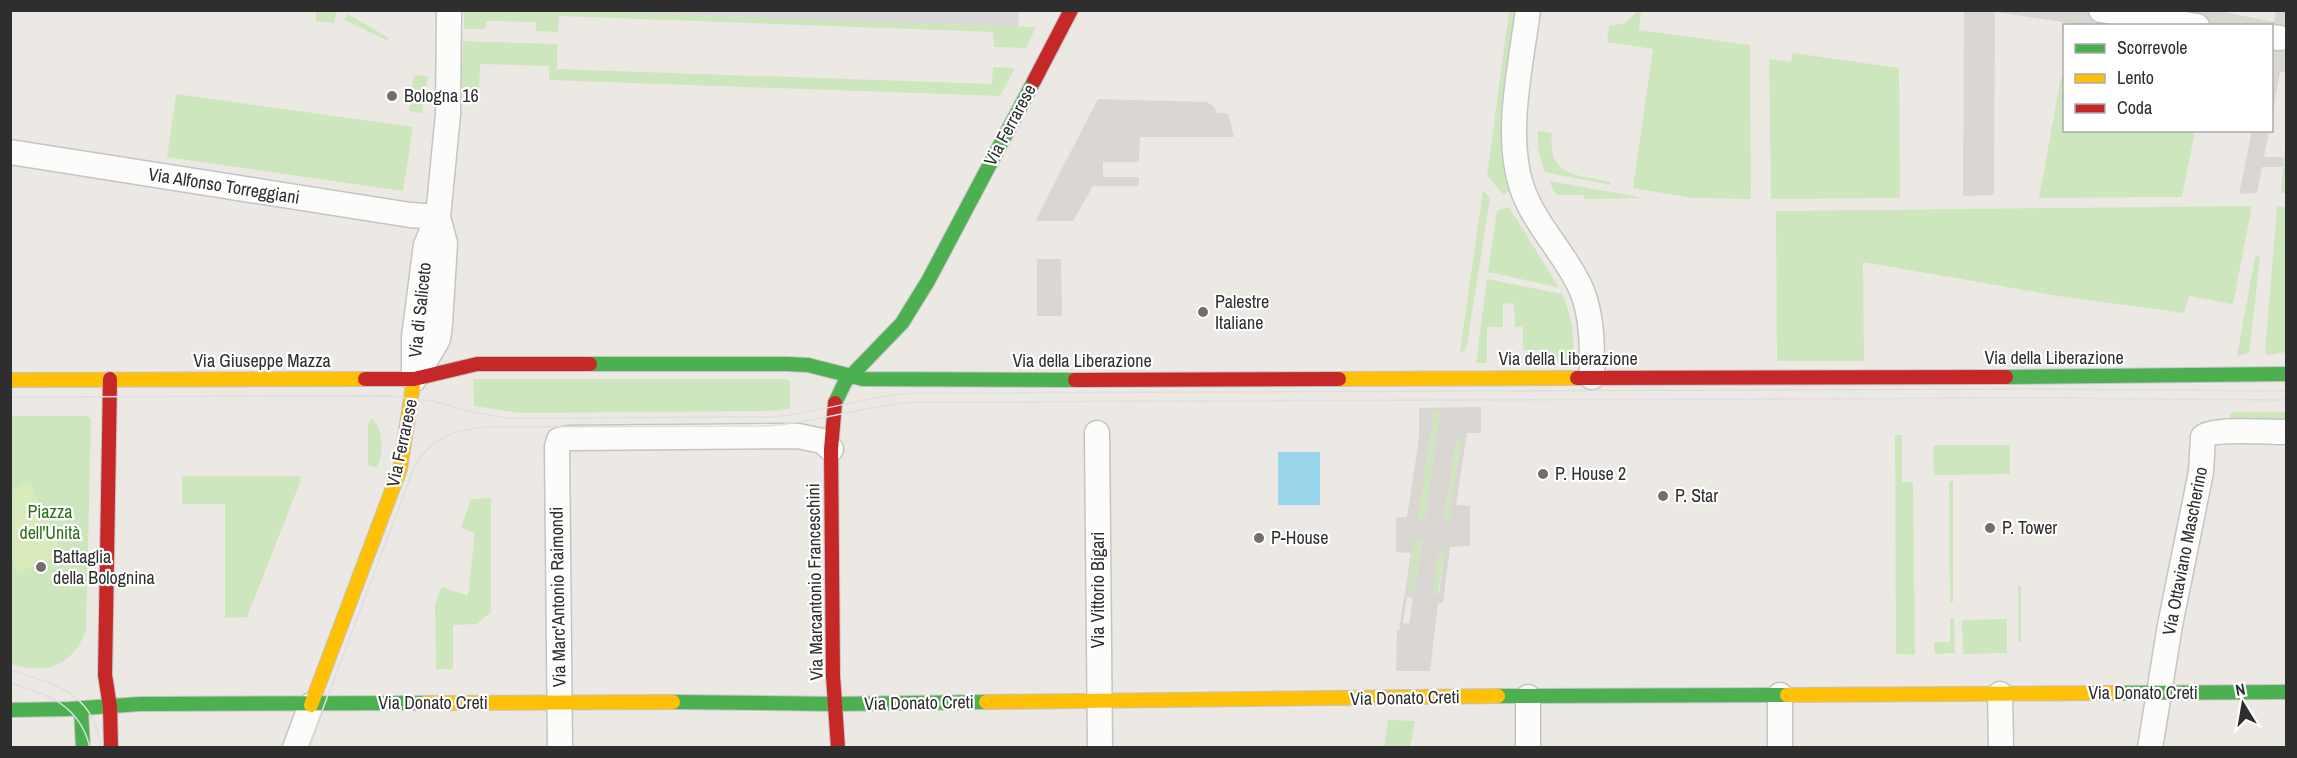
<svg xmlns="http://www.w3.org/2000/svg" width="2297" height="758" font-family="'Archivo Narrow',sans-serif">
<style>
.industrial{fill:#dcd9db}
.green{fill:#cee6be}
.pitch{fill:#d9eabb}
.plaza{fill:#dad6d2;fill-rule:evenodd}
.water{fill:#99d6ec}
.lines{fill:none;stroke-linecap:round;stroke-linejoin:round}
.street-casing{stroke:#c5c4c5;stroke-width:27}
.fast-casing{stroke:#c5c4c5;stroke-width:16}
.slow-casing{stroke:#c5c4c5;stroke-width:16}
.jam-casing{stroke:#c5c4c5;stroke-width:16}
.street{stroke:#fcfcfb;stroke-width:24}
.fast{stroke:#4caf50;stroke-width:14}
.slow{stroke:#ffc107;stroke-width:14}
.jam{stroke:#c62828;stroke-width:14}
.tram{stroke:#dfdfe1;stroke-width:1.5}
.poi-dot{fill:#706f6e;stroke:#fff;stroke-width:2}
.labels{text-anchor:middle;stroke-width:4.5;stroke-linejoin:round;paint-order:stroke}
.poi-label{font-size:18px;fill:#2e2e2e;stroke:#fff;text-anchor:start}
.street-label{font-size:18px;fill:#2e2e2e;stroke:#fff}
.park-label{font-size:18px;fill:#2c6e1b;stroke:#fff}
</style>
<rect width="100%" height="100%" fill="#ece8e4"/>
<path class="industrial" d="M 578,11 L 1019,11 L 1018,27 Z"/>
<path class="green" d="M 316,11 L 337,11 L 334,23 L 316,21 Z
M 464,11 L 578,11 L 1036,27 L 1026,48 L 994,47 L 993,32 L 559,16 L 558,32 L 536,31 L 536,22 L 486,21 L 485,29 L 464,29 Z
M 1509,11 L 1515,11 C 1507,71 1491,133 1509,192 L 1503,194 L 1487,176 Z
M 1637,12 L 1641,13 L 1639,30 L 1750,45 L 1751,199 L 1693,198 L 1633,188 L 1653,49 L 1607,42 L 1609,26 L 1625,23 Z
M 348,14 L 389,38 L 388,41 L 344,20 Z
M 463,41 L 557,44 L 557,69 L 992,84 L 993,67 L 1015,68 L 1000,96 L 549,80 L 549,66 L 480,64 L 479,89 L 461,88 Z
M 1793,53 L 1899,68 L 1900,198 L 1771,199 L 1769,59 L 1791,62 Z
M 414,75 L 428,76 L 422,113 L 409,111 Z
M 2061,77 L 2064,78 L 2064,130 L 2195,131 L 2182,197 L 2039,198 Z
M 176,94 L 413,127 L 403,191 L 167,157 Z
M 1538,131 L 1552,133 C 1547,178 1577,174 1611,182 L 1611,185 L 1544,172 L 1538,148 Z
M 2286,132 L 2286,193 L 2281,193 Z
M 1549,181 L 1644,198 L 1584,199 L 1583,195 L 1556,195 Z
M 1483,190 L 1490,198 L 1467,345 L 1464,351 L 1460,352 Z
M 2252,206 L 2233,304 L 2189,296 L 2184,313 L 2058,296 L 1863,262 L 1864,361 L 1777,361 L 1776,211 Z
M 1509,207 L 1558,286 L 1557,287 L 1488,272 L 1497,211 Z
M 2277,207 L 2286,207 L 2286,352 L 2269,355 L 2265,353 Z
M 2258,256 L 2260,258 L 2249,353 L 2237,356 L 2255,257 Z
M 1487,279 L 1562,294 C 1569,309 1580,347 1569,360 L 1540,362 L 1540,350 L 1523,350 L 1523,327 L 1515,327 L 1514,303 L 1503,304 L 1503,327 L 1487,327 L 1487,363 L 1476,363 Z
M 473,379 L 785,379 L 790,381 L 790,409 L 768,411 L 520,413 L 474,406 Z
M 1434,412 L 1440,412 L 1425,518 L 1418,520 Z
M 2232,412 L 2286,412 L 2286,419 L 2231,419 L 2229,415 Z
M 10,416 L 88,416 L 91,420 L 86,630 C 73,666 46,675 11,664 Z
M 372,419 C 384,429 384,453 377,467 L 369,466 L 368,464 L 368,424 L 369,421 Z
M 1895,435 L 1902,435 L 1902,482 L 1913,482 L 1915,655 L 1896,654 Z
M 1461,437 L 1448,525 L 1444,520 L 1456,440 Z
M 1935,445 L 2010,445 L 2010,474 L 1934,475 L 1933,447 Z
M 182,476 L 300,476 L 301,480 L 247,617 L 225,618 L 225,504 L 182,504 Z
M 1949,481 L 1953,481 L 1953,602 L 1950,602 Z
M 491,498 L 491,612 L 477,624 L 453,625 L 453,669 L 436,669 L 435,604 L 442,587 L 468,596 L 475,533 L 461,528 L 471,499 Z
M 1422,537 L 1414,591 L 1408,590 L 1415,540 Z
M 1444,551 L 1438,595 L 1432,595 L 1438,554 Z
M 2018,586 L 2021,586 L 2021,642 L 2018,642 Z
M 1950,618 L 1954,618 L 1955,653 L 1935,654 L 1934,642 L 1950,642 Z
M 2007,619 L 2007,653 L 1963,654 L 1962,620 Z
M 1388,720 L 1415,721 L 1410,747 L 1384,747 Z"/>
<path class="pitch" d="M 30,481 L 62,554 L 18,573 L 11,557 L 11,490 Z"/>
<path class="plaza" d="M 2213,10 L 2274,22 L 2276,11 L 2286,11 L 2286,72 L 2280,72 L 2272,116 L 2272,26 L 2082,25 L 1995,12 L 1994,195 L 1963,196 L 1964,11 Z
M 1098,99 L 1207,102 L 1214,107 L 1217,113 L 1228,113 L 1234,137 L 1140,137 L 1139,162 L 1103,162 L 1103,177 L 1139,177 L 1139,186 L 1093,186 L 1073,221 L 1037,221 L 1037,217 Z
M 2252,131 L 2269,131 L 2264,157 L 2284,157 L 2283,167 L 2262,167 L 2257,193 L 2239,194 Z
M 1037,259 L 1061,259 L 1062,316 L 1037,316 Z
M 1481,407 L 1481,433 L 1467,433 L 1456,505 L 1470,506 L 1470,546 L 1450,547 L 1443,603 L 1438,603 L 1430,671 L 1396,671 L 1397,630 L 1399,630 L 1411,553 L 1396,552 L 1396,518 L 1407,517 L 1419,438 L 1419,408 ZM 1434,412 L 1440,412 L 1425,518 L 1418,520 ZM 1461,438 L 1448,524 L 1444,519 L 1456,440 ZM 1422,538 L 1414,591 L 1408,590 L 1415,540 ZM 1444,551 L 1439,594 L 1433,595 L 1438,554 ZM 1407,597 L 1413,598 L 1409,624 L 1403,623 Z"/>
<path class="water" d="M 1278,452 L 1320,452 L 1320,505 L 1278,505 Z"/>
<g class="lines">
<g class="street-casing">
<path id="street" d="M 1528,10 C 1521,64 1504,136 1522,188 C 1535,226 1567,255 1582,291 C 1593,319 1592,349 1592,377
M 2101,10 L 2197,26
M 2272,37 L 2280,38
M 10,152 L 410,215 L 438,217
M 414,379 L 414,337 L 426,245 L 438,217 L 448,114 L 449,10
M 414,379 L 438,339 L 440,324 L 445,243 L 438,217
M 1097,433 L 1100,748
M 2000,694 L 2001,748
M 1780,695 L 1780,748
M 1528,697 L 1528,748
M 295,748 L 311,705
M 560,748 L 557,447 L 559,440 L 569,438 L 798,436 L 822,441 L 831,449
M 2150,748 L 2170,625 L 2201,472 L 2203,437 C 2213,428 2271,432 2286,432"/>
</g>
<g class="fast-casing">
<path id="fast" d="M 590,364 L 787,364 L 808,365 L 863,379 L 1075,380
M 2006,377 L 2286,374
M 835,403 L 845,382 L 902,323 L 928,281 L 1034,81
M 2112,693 L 2286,692
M 1498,696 L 1787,695
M 673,702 L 835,704 L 986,702
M 81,709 L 83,748
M 10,710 L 69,709 L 140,704 L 425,703"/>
</g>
<g class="slow-casing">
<path id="slow" d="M 1339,379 L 1577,378
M 10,380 L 365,379
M 1787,695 L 2112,693
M 986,702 L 1498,696
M 425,703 L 673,702
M 311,705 L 400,469 L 414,379"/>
</g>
<g class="jam-casing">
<path id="jam" d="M 1034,81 L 1071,10
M 1577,378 L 2006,377
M 110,379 L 105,675 L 110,707 L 111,748
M 365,379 L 414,379 L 477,364 L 590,364
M 1075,380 L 1339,379
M 835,403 L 831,449 L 833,676 L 838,748"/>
</g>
<use href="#street" class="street"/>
<use href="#fast" class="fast"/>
<use href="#slow" class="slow"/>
<use href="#jam" class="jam"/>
<path class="tram" d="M 10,397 L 390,396 L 433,401 L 467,411 L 507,418 L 772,417 C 821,413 867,395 917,393 L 2030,389 L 2286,391
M 10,670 C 55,684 95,693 101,748
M 10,683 C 48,694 80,705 90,748
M 308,748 L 414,468 C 430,437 456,429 489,427 L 767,426 C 817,423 865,405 915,402 L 2030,398 L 2286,400"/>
</g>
<g class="poi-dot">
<circle cx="392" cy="96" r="6"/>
<circle cx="1203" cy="312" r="6"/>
<circle cx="1543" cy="474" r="6"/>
<circle cx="1663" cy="496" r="6"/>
<circle cx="1990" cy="528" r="6"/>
<circle cx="1259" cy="538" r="6"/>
<circle cx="41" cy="567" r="6"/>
</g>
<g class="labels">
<g class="poi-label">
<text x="404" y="102">Bologna 16</text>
<text x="1215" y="308">Palestre<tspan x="1215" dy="21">Italiane</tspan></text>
<text x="1555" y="480">P. House 2</text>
<text x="1675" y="502">P. Star</text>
<text x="2002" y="534">P. Tower</text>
<text x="1271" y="544">P-House</text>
<text x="53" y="563">Battaglia<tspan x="53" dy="21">della Bolognina</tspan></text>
</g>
<g class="street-label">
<text transform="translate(1010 125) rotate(-62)" y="6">Via Ferrarese</text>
<text transform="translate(224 186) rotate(9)" y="6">Via Alfonso Torreggiani</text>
<text transform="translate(420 310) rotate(-84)" y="6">Via di Saliceto</text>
<text x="2054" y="364">Via della Liberazione</text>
<text x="1568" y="365">Via della Liberazione</text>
<text x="262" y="367">Via Giuseppe Mazza</text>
<text x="1082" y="367">Via della Liberazione</text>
<text transform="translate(402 443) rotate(-78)" y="6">Via Ferrarese</text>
<text transform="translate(2185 551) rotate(-79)" y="6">Via Ottaviano Mascherino</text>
<text transform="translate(815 582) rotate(-91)" y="6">Via Marcantonio Franceschini</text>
<text transform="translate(1098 590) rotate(-90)" y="6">Via Vittorio Bigari</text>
<text transform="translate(558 597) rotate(-91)" y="6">Via Marc'Antonio Raimondi</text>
<text x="2143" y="699">Via Donato Creti</text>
<text transform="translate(1405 698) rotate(-1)" y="6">Via Donato Creti</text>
<text x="433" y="709">Via Donato Creti</text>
<text transform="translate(919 703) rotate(-1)" y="6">Via Donato Creti</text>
</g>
<g class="park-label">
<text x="50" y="518">Piazza<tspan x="50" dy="21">dell'Unità</tspan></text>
</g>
</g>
<rect width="2297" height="758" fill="none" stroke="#2e2e2e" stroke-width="24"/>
<rect x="2063" y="24" width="210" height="108" fill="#ffffff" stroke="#ababab" stroke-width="1.5"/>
<rect x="2075" y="44" width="30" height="9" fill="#4caf50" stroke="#ababab" stroke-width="1.5"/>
<text x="2117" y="54" font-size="18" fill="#2e2e2e">Scorrevole</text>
<rect x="2075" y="74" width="30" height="9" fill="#ffc107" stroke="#ababab" stroke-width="1.5"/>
<text x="2117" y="84" font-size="18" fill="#2e2e2e">Lento</text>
<rect x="2075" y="104" width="30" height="9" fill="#c62828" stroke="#ababab" stroke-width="1.5"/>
<text x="2117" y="114" font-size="18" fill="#2e2e2e">Coda</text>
<g transform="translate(2243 704) rotate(349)" stroke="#ffffff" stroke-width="4.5" paint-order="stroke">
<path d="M0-4.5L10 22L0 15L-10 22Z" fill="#2e2e2e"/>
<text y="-9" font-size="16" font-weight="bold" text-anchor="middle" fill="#2e2e2e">N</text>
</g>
</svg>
